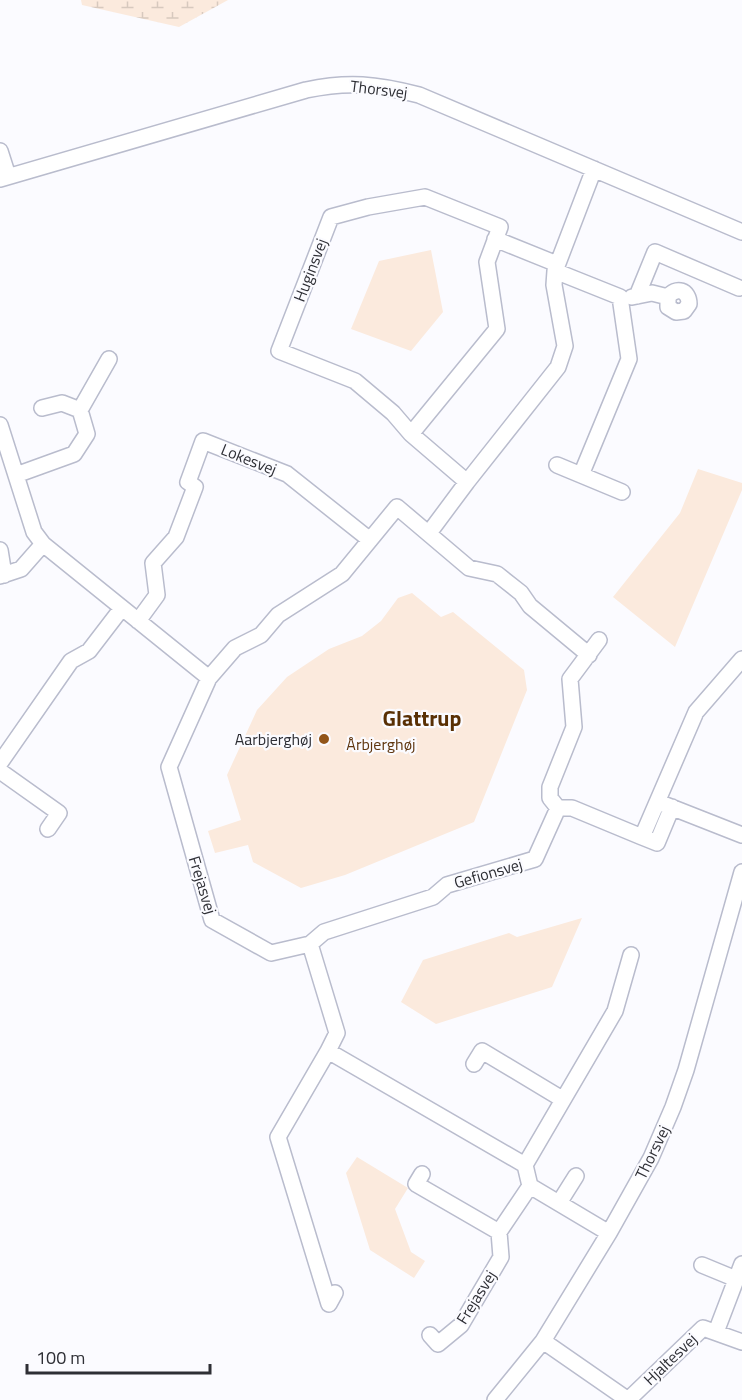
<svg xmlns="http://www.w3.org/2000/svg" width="742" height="1400" font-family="'Titillium Web',sans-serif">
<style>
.wetland{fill:url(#wetland-marsh)}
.park{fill:#fbeadd}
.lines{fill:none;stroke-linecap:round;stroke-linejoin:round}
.minor-casing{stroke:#b9bccd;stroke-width:18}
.minor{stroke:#fff;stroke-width:15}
.poi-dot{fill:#925519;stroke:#fbfbff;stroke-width:2}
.labels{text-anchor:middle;stroke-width:4.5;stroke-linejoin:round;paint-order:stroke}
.street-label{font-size:16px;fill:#2e2f35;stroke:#fbfbff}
.poi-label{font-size:16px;fill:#2e2f35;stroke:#fbfbff;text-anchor:end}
.park-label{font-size:16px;fill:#5f360f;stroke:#fbfbff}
.district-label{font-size:22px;font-weight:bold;fill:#593004;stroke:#fbfbff}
</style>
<defs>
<pattern id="wetland-marsh" width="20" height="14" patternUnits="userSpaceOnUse" patternTransform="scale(1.5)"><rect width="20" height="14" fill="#fbeadd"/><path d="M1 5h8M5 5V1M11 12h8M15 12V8" fill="none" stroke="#d7c9be"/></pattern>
</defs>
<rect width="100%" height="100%" fill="#fbfbff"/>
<path class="wetland" d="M 81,0 L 228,0 L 179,27 L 82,5 Z"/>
<path class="park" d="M 431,250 L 443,312 L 411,351 L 351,329 L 379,261 Z
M 698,469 L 742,483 L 742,490 L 675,647 L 613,597 L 680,513 Z
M 412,593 L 441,617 L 453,612 L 524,670 L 527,690 L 474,822 L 345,875 L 301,888 L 253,862 L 248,845 L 215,853 L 208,831 L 241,820 L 227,775 L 257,710 L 287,677 L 329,649 L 362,636 L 381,621 L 398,598 Z
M 582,918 L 552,987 L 436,1024 L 401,1002 L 423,960 L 509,933 L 517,937 Z
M 357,1157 L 408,1188 L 395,1209 L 411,1252 L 425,1261 L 414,1278 L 370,1250 L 346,1173 Z"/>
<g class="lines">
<g class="minor-casing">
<path id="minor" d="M 0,151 L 8,176
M 0,179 L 306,90 C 349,81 376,84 419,95 L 742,232
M 495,239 L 557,264
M 555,271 L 620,297 L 629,359 L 581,475
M 637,296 L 655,252 L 739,288
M 632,297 L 652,293 L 668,297 C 676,286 689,290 689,304 L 684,311 L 676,312 L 668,307 L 668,297
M 80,410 L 109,359
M 0,425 L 34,532 L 43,544 L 209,678 L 235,648 L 261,635 L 278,615 L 342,574 L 397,507 L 469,568 L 497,574 L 521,593 L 530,606 L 589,655
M 411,434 L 393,413 L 355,381 L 279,351 L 331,217 L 368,207 L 425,197 L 500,227 L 487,262 L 497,329 L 411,434 L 467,482
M 557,465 L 622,492
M 16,475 L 74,454 L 87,434 L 80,410 L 62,403 L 42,408
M 429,533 L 467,482 L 558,367 L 565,346 L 554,285 L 555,271 L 594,169
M 0,550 L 4,575
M 0,576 L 21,569 L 43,544
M 138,621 L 157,595 L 153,563 L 176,537 L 195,487 L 188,482 L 203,441 L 287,474 L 370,540
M 209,678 L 169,767 L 212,920 L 271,953 L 310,944 L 337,1033 L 328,1051 L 525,1165 L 530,1186 L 609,1233
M 0,763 L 71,661 L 89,651 L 122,608
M 0,771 L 59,813 L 48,829
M 658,802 L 742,835
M 558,808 L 550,798 L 550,787 L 574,727 L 570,679 L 599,640
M 642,837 L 657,843 L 672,807
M 310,944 L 324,932 L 433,897 L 447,885 L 535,859 L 558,808 L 572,808 L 642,837 L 696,712 L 742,659
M 328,1051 L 278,1137 L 329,1304 L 335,1293
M 474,1064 L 482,1051 L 562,1099
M 525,1165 L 615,1011 L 631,955
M 422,1174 L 416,1184 L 499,1232 L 530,1186
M 559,1203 L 576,1176
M 702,1265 L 736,1279
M 716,1332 L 742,1264
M 430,1335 L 438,1344 L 461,1325 L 501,1257 L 499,1232
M 543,1341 L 628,1400 L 703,1328 L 742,1342
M 495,1400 L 543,1341 L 609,1233 L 651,1158 L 673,1107 L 686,1070 L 742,872"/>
</g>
<use href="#minor" class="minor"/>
</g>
<circle class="poi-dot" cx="324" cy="739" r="6"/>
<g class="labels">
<g class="street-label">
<text transform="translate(379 89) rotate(7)" y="6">Thorsvej</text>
<text transform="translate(310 270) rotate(-69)" y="6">Huginsvej</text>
<text transform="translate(249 459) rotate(22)" y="6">Lokesvej</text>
<text transform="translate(488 873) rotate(-16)" y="6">Gefionsvej</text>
<text transform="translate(203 885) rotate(73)" y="6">Frejasvej</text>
<text transform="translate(652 1152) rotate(-64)" y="6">Thorsvej</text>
<text transform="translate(476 1297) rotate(-58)" y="6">Frejasvej</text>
<text transform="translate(670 1359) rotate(-44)" y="6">Hjaltesvej</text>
</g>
<g class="poi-label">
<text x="312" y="745">Aarbjerghøj</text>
</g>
<g class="park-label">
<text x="381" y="750">Årbjerghøj</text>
</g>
<g class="district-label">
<text x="422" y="726">Glattrup</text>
</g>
</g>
<path d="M27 1364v9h183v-9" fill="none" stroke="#2e2f35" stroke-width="3"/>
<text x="36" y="1364" font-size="18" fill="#2e2f35" stroke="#fbfbff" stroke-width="4.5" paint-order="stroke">100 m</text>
</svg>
